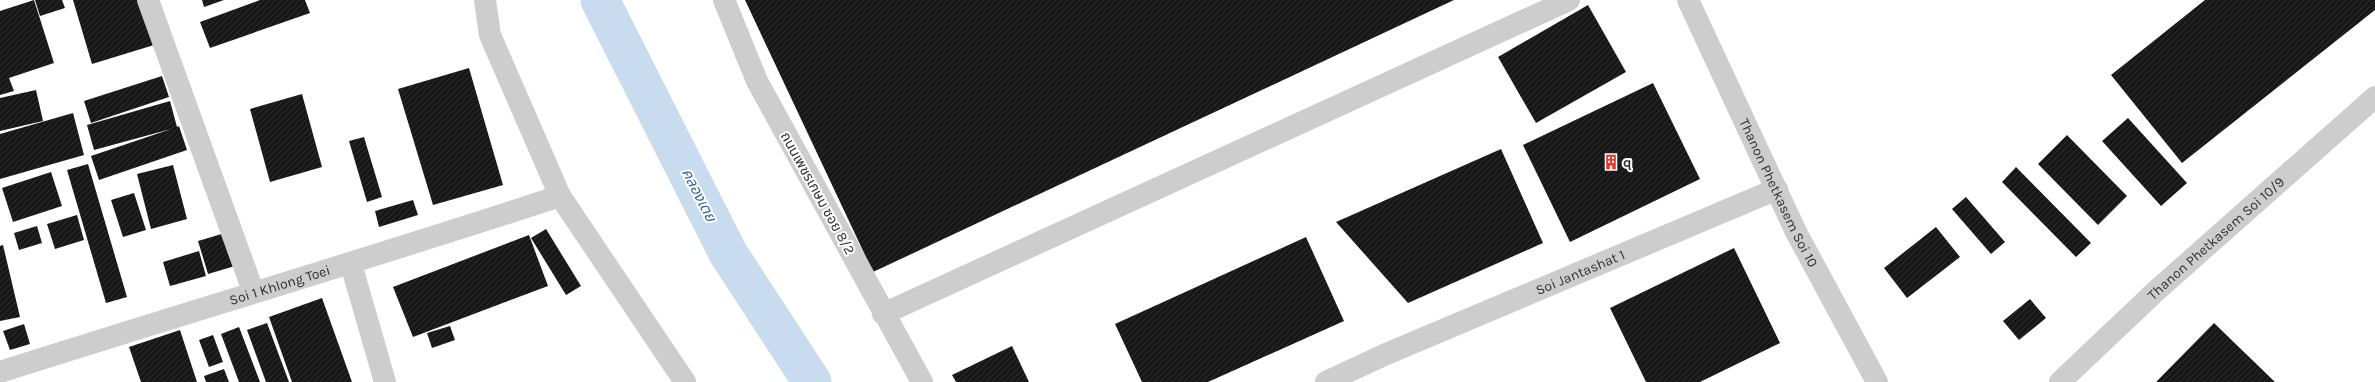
<svg xmlns="http://www.w3.org/2000/svg" width="2375" height="382" font-family="Karla,'Noto Sans Thai',sans-serif">
<style>
.lines{fill:none;stroke-linecap:round;stroke-linejoin:round}
.canal{stroke:#c9dbee;stroke-width:39}
.building{fill:url(#building-hatch)}
.minor{stroke:#cdcdcd;stroke-width:22}
.labels{text-anchor:middle;stroke-width:4;stroke-linejoin:round;paint-order:stroke}
.poi-label{font-size:14px;font-weight:bold;fill:#303030;stroke:#fff;text-anchor:start}
.street-label{font-size:14px;fill:#303030;stroke:#fff}
.water-label{font-size:15px;font-style:italic;fill:#396798;stroke:#fff}
</style>
<defs>
<pattern id="building-hatch" width="6" height="6" patternUnits="userSpaceOnUse"><rect width="6" height="6" fill="#171717"/><path d="M-1 1l2-2M0 6l6-6M5 7l2-2" fill="none" stroke="#303030"/></pattern>
</defs>
<rect width="100%" height="100%" fill="#fff"/>
<g class="lines">
<path class="canal" d="M 600,0 L 728,253 L 812,382"/>
</g>
<path class="building" d="M 34,0 L 54,63 L 9,78 L 14,91 L 0,95 L 0,11 Z
M 35,0 L 62,0 L 65,8 L 40,16 Z
M 73,0 L 140,0 L 154,45 L 92,64 Z
M 202,0 L 224,0 L 204,7 Z
M 260,0 L 305,0 L 310,13 L 210,48 L 200,22 Z
M 745,0 L 1454,0 L 873,272 Z
M 2205,0 L 2375,0 L 2375,10 L 2182,163 L 2111,75 Z
M 1588,5 L 1626,72 L 1536,123 L 1498,57 Z
M 469,68 L 503,185 L 433,205 L 398,89 Z
M 162,76 L 169,97 L 91,123 L 84,101 Z
M 1653,83 L 1700,179 L 1570,242 L 1523,145 Z
M 36,90 L 43,121 L 0,131 L 0,98 Z
M 302,94 L 322,167 L 270,182 L 250,109 Z
M 170,101 L 177,127 L 179,126 L 187,150 L 99,180 L 91,156 L 171,129 L 94,150 L 87,125 Z
M 73,113 L 84,155 L 0,179 L 0,134 Z
M 2128,118 L 2187,183 L 2161,206 L 2102,141 Z
M 2067,135 L 2127,196 L 2098,225 L 2038,164 Z
M 364,137 L 382,197 L 367,202 L 349,141 Z
M 1501,149 L 1543,243 L 1408,303 L 1336,222 Z
M 88,164 L 127,297 L 106,303 L 67,170 Z
M 173,165 L 187,219 L 151,229 L 137,174 Z
M 2016,167 L 2091,243 L 2076,257 L 2002,182 Z
M 51,172 L 62,206 L 13,222 L 2,188 Z
M 134,193 L 146,230 L 123,237 L 111,200 Z
M 1966,197 L 2005,242 L 1991,254 L 1952,209 Z
M 413,200 L 418,215 L 379,227 L 375,211 Z
M 77,215 L 84,240 L 55,249 L 47,224 Z
M 37,226 L 42,243 L 19,250 L 14,233 Z
M 1936,227 L 1960,257 L 1907,298 L 1884,268 Z
M 546,229 L 581,286 L 566,295 L 531,238 Z
M 225,233 L 235,266 L 208,274 L 198,241 Z
M 529,235 L 548,286 L 413,337 L 393,287 Z
M 1306,237 L 1344,321 L 1208,382 L 1142,382 L 1115,324 Z
M 3,245 L 20,317 L 0,321 L 0,246 Z
M 1734,248 L 1780,343 L 1700,382 L 1646,382 L 1610,308 Z
M 199,251 L 206,276 L 170,286 L 163,262 Z
M 322,298 L 352,382 L 292,382 L 269,317 Z
M 2030,299 L 2046,318 L 2019,340 L 2003,321 Z
M 267,323 L 289,382 L 266,382 L 247,330 Z
M 2214,323 L 2275,382 L 2156,382 Z
M 24,324 L 30,344 L 10,350 L 3,331 Z
M 450,326 L 455,340 L 432,348 L 427,333 Z
M 239,327 L 260,382 L 239,382 L 221,334 Z
M 180,330 L 197,382 L 141,382 L 129,347 Z
M 213,335 L 223,362 L 209,367 L 199,340 Z
M 1012,346 L 1029,382 L 956,382 L 952,375 Z
M 224,369 L 229,382 L 206,382 L 204,376 Z"/>
<g class="lines">
<g class="minor">
<path d="M 148,0 L 253,291"/>
<path d="M 485,0 L 490,35 L 560,196 L 685,382"/>
<path d="M 724,0 L 757,81 L 922,382"/>
<path id="s1" d="M 1688,0 L 1796,232 L 1877,382"/>
<path d="M 351,264 L 385,382"/>
<path d="M 883,314 L 1569,0"/>
<path id="s2" d="M 0,372 C 186,313 374,257 560,196"/>
<path id="s3" d="M 1326,382 L 1384,355 L 1777,189"/>
<path id="s4" d="M 2060,382 L 2156,291 L 2375,97"/>
</g>
</g>
<defs>
<g id="building-bare" transform="scale(1.2)"><path d="M-4-6H4V6H1V3H-1V6H-4ZM-2.5-4.3h1.7v1.8h-1.7ZM.8-4.3h1.7v1.8H.8ZM-2.5-1h1.7V.8h-1.7ZM.8-1h1.7V.8H.8Z" fill="#ef352a" stroke="#fff" stroke-width="2.5" paint-order="stroke"/></g>
</defs>
<g fill-rule="evenodd">
<use href="#building-bare" x="1611" y="162"/>
</g>
<g class="labels">
<g class="poi-label">
<text x="1623" y="167">q</text>
</g>
<g class="street-label">
<text transform="translate(818 193) rotate(61)" y="5">ถนนเพชรเกษม ซอย 8/2</text>
<text dy="5" stroke="none"><textPath href="#s1" startOffset="213">Thanon Phetkasem Soi 10</textPath></text>
<text dy="5" stroke="none"><textPath href="#s4" startOffset="212">Thanon Phetkasem Soi 10/9</textPath></text>
<text dy="5" stroke="none"><textPath href="#s3" startOffset="277">Soi Jantashat 1</textPath></text>
<text dy="5" stroke="none"><textPath href="#s2" startOffset="293">Soi 1 Khlong Toei</textPath></text>
</g>
<g class="water-label">
<text transform="translate(699 195) rotate(63)" y="5">คลองเตย</text>
</g>
</g>
</svg>
